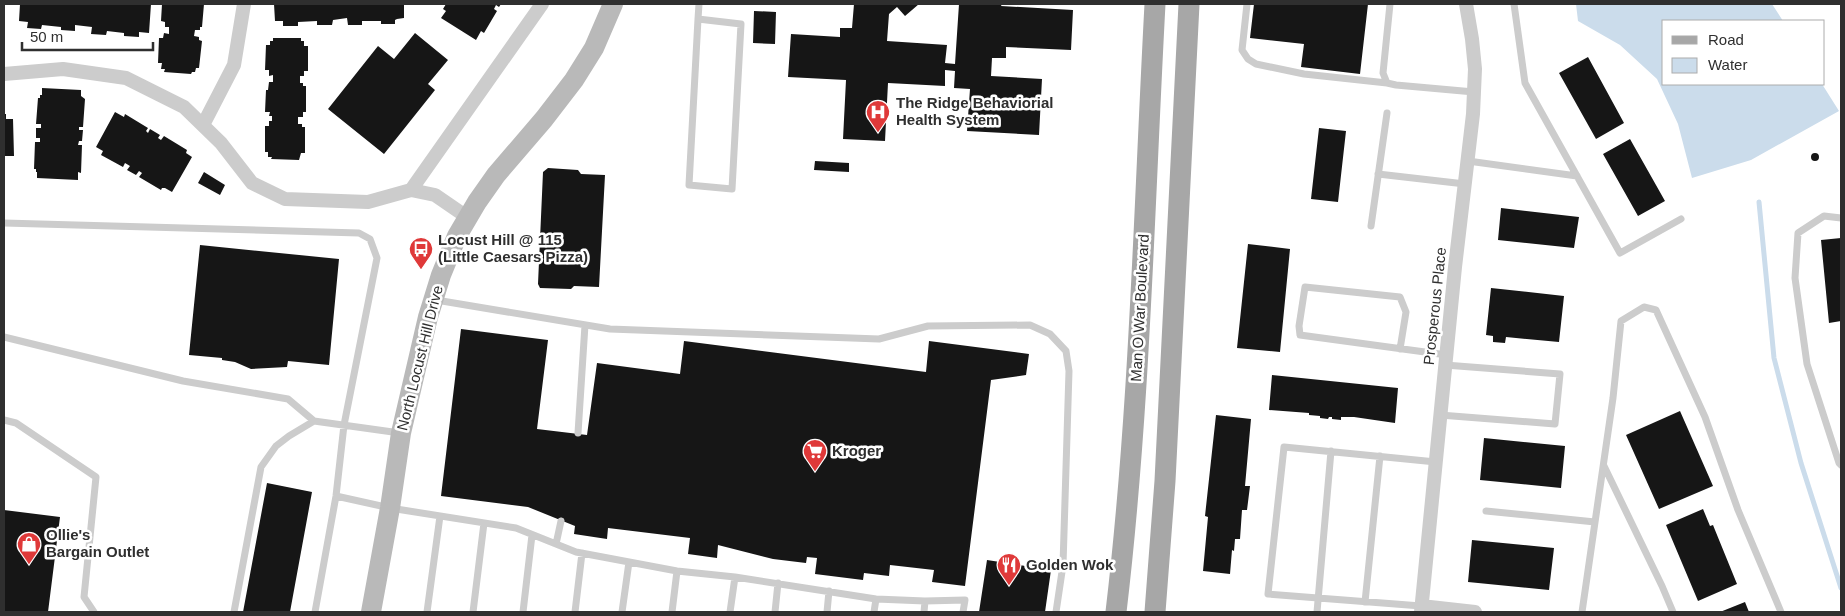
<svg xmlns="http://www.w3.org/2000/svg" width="1845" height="616" font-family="Arial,sans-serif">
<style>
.water{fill:#cbdceb}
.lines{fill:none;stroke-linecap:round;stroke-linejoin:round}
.stream{stroke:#cbdceb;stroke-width:5}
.building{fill:#161616}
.lane{stroke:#ccc;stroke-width:7}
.street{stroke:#ccc;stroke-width:14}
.secondary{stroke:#b9b9b9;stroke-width:20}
.primary{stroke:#a7a7a7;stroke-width:21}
.labels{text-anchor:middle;stroke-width:5;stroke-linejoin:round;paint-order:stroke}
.poi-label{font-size:15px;font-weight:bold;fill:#2f2f2f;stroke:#fff;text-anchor:start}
.street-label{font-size:15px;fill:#2f2f2f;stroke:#fff}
</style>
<rect width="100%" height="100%" fill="#fff"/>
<path class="water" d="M 1576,4 L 1772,4 L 1783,21 L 1664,21 L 1664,84 L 1822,84 L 1839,111 L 1751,160 L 1692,178 L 1678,124 L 1657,79 L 1620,45 L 1578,21 Z"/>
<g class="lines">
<path class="stream" d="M 1759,202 L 1774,358 L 1801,463 L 1841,588"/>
</g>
<path class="building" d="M 20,4 L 151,4 L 149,33 L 139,32 L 139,37 L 124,36 L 124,33 L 107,31 L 106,35 L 91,34 L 92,27 L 75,25 L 75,31 L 61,30 L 61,27 L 42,25 L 41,29 L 27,28 L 28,22 L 19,21 Z
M 162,4 L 204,4 L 202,27 L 200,27 L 200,30 L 195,30 L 194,36 L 199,37 L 199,40 L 202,41 L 199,68 L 196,68 L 195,72 L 192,72 L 191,74 L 164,72 L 165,69 L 161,69 L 162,63 L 158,63 L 159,38 L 163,38 L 164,33 L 169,34 L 169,27 L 165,27 L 165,22 L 161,21 Z
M 274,4 L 404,4 L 404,18 L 397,19 L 395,20 L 395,24 L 381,24 L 381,21 L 362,21 L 362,25 L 348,25 L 347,18 L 333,20 L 332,25 L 317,25 L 317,21 L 298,22 L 298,26 L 283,26 L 283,21 L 275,21 Z
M 446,4 L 501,4 L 499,7 L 496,5 L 494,9 L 497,11 L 484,33 L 481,31 L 476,40 L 441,18 L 446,11 L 443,9 Z
M 854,4 L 919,4 L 905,16 L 897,7 L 889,14 L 887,41 L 947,45 L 945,63 L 955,64 L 959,4 L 1002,4 L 1001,6 L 1073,10 L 1071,50 L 1006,47 L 1006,58 L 992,58 L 991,76 L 1042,79 L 1039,135 L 967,131 L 970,89 L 954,88 L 955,71 L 945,70 L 945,86 L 888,83 L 885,141 L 843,139 L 846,80 L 788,77 L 791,34 L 840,37 L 840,28 L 852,28 Z
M 1254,4 L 1368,4 L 1360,74 L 1301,67 L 1304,44 L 1250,38 Z
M 754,11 L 776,12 L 775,44 L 753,43 Z
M 415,33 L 448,60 L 428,84 L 435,90 L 384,154 L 328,109 L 378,46 L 394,59 Z
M 273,38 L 301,38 L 301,41 L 304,41 L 304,46 L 308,46 L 308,71 L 304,71 L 304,76 L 300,76 L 300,83 L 303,83 L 303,86 L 306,86 L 306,112 L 303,112 L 303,117 L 298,117 L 298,124 L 302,124 L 302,127 L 305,127 L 305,153 L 301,153 L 299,160 L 271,159 L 272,157 L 268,157 L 268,152 L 265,152 L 265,126 L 269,126 L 269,121 L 272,121 L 272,116 L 269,116 L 270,112 L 265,112 L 266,90 L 268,90 L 269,82 L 273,82 L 273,75 L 269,76 L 269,70 L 265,70 L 266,45 L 270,45 L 270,41 L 273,41 Z
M 1588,57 L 1624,123 L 1596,139 L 1559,73 Z
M 42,88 L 81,90 L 81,96 L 85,99 L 83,127 L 79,127 L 79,130 L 83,130 L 82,141 L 79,141 L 78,145 L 82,145 L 81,173 L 78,172 L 78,180 L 37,178 L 37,172 L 36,172 L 36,169 L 34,169 L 35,142 L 40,142 L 40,138 L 36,138 L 36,128 L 41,128 L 41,124 L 36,124 L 38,98 L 40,98 L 40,95 L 42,95 Z
M 115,112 L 124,117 L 125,114 L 148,128 L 146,131 L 148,133 L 150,129 L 160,135 L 158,138 L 161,140 L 164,136 L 187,150 L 186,153 L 192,157 L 172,192 L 165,188 L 162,188 L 161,190 L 139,177 L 142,173 L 139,171 L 136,175 L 127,170 L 130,166 L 125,163 L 123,167 L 101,155 L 103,151 L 96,147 Z
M 4,114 L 6,114 L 6,119 L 13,119 L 14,156 L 4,156 Z
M 1319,128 L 1346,131 L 1338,202 L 1311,199 Z
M 1630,139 L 1665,201 L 1638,216 L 1603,154 Z
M1811 157a4 4 0 1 1 8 0a4 4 0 1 1-8 0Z
M 815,161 L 849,163 L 849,172 L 814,170 Z
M 548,168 L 578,170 L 581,174 L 605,175 L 599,287 L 574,286 L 571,289 L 540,288 L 538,284 L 543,172 Z
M 204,172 L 225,185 L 220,195 L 198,183 Z
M 1501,208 L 1579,217 L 1574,248 L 1498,240 Z
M 1841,238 L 1841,321 L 1829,323 L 1821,240 Z
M 1248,244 L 1290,249 L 1280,352 L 1237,348 Z
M 200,245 L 339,259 L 329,365 L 288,361 L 287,367 L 251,369 L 235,362 L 222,360 L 222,358 L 189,355 Z
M 1491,288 L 1564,296 L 1559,342 L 1506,337 L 1505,343 L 1493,342 L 1493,336 L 1486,335 Z
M 461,329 L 548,340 L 537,429 L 587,435 L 597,363 L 680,374 L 684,341 L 926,372 L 929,341 L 1029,354 L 1026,375 L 991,380 L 965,586 L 932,582 L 934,570 L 890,565 L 889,576 L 864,573 L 863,580 L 815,574 L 817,558 L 807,557 L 806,563 L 773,559 L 718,545 L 717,558 L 688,554 L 690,538 L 608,528 L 607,539 L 574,534 L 575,526 L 528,507 L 441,496 Z
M 1272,375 L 1398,388 L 1395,423 L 1354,417 L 1341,417 L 1341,420 L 1332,419 L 1332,417 L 1329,417 L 1328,419 L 1320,418 L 1320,416 L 1309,415 L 1309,413 L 1269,410 Z
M 1680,411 L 1713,486 L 1659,509 L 1626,435 Z
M 1216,415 L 1251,419 L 1245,486 L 1250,486 L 1247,510 L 1242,510 L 1240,539 L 1235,539 L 1234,551 L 1232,550 L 1230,574 L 1203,571 L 1208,517 L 1205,516 Z
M 1484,438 L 1565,446 L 1561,488 L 1480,480 Z
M 267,483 L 312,492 L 290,612 L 243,612 Z
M 1703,509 L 1710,526 L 1713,525 L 1715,530 L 1737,584 L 1698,601 L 1666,525 Z
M 4,510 L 60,517 L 48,612 L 4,612 Z
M 1472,540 L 1554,548 L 1549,590 L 1468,582 Z
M 987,560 L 1051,570 L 1045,612 L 979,612 Z
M 1745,602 L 1749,612 L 1720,612 Z"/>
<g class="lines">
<path class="lane" d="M 1247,4 L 1242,50 L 1248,59 L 1256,64 L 1304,74 L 1387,83
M 1390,4 L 1383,73 L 1387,83 L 1396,85 L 1474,92
M 1514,4 L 1525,83 L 1620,253 L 1681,219
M 698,19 L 741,24 L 732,189 L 689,185 L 698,19 L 699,4
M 1468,161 L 1577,176
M 1378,174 L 1465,184
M 1841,218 L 1824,216 L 1798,233 L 1795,278 L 1807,364 L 1839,463 L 1841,465
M 4,223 L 359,233 L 370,239 L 377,258 L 344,425 L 336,496 L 315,612
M 1371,226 L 1387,113
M 436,300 L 610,329 L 879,339 L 928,326 L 1030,325 L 1050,334 L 1066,351 L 1069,371 L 1063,565 L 1056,612
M 4,337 L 183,381 L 288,399 L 314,421 L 400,433
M 1400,349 L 1406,312 L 1400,297 L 1305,287 L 1299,326 L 1300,335 L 1447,355
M 1440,415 L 1555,424 L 1560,374 L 1445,365
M 4,420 L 16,423 L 96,477 L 84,597 L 94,612
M 578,433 L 585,325
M 1604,466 L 1662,586 L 1673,612
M 336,496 L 390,508 L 516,528 L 576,552 L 677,571 L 735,577 L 876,599 L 925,601 L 965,600 L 963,612
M 1486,511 L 1595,522
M 556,544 L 561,521
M 1365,602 L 1380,456
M 1421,606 L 1268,594 L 1284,447 L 1436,462
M 234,612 L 261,467 L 276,446 L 289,436 L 314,421
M 427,612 L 440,516
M 473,612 L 484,523
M 523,612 L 532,535
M 575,612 L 582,553
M 622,612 L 629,562
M 672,612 L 677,571
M 730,612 L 735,577
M 775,612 L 778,583
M 827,612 L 829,591
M 874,612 L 876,599
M 924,612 L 925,601
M 1317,612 L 1331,451
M 1582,612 L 1613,398 L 1621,321 L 1644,307 L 1656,310 L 1705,417 L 1738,510 L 1781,612"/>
<path class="street" d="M 4,74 L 63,69 L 126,78 L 184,107 L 221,143 L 252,183 L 285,199 L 368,202 L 411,190 L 435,195 L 467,217
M 203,125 L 234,65 L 244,4
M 411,190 L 542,4
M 1421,606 L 1475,612
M 1421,612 L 1455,267 L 1473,114 L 1475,69 L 1472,39 L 1466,4"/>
<path class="secondary" d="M 371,612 L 390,508 L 401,433 L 428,317 L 441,275 L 457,236 L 477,202 L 496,175 L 544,119 L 574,80 L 594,48 L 613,4"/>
<path class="primary" d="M 1116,612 C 1140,410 1144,207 1155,4
M 1155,612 L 1165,481 L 1189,4"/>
</g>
<defs>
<g id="hospital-pin" transform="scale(1.25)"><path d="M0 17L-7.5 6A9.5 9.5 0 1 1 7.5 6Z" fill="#df3939" stroke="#fff"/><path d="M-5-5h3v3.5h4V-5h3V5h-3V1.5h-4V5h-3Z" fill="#fff"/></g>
<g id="bus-pin" transform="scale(1.25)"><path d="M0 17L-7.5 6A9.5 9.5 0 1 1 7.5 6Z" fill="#df3939" stroke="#fff"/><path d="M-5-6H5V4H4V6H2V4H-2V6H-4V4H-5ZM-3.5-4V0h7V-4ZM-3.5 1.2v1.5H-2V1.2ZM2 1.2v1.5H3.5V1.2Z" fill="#fff"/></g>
<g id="supermarket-pin" transform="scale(1.25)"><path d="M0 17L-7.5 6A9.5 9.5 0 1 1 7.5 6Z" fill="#df3939" stroke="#fff"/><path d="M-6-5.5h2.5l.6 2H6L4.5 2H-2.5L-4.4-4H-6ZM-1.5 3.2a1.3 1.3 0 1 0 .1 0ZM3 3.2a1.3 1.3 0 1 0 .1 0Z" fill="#fff"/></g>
<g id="shop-pin" transform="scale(1.25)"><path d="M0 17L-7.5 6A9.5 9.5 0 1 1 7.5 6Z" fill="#df3939" stroke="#fff"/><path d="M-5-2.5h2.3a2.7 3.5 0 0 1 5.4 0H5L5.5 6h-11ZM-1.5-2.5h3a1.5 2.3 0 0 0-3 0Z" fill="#fff"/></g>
<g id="restaurant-pin" transform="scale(1.25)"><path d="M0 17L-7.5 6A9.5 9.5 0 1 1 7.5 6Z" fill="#df3939" stroke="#fff"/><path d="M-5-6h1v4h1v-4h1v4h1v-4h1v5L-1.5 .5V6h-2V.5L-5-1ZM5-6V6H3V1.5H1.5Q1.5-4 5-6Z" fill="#fff"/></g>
</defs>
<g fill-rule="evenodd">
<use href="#hospital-pin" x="878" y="112"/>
<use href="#bus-pin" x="421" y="249"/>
<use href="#supermarket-pin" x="815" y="451"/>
<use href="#shop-pin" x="29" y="544"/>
<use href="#restaurant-pin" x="1009" y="565"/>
</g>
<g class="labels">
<g class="poi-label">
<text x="896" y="108">The Ridge Behaviorial<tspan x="896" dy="17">Health System</tspan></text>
<text x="438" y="245">Locust Hill @ 115<tspan x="438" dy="17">(Little Caesars Pizza)</tspan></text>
<text x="832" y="456">Kroger</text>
<text x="46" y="540">Ollie's<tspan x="46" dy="17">Bargain Outlet</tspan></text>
<text x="1026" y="570">Golden Wok</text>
</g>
<g class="street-label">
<text transform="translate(1435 306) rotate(-84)" y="5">Prosperous Place</text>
<text transform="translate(1140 308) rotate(-87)" y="5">Man O War Boulevard</text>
<text transform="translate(420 358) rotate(-76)" y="5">North Locust Hill Drive</text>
</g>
</g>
<rect width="1845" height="616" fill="none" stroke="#2f2f2f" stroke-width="10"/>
<rect x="1662" y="20" width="162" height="65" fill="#ffffff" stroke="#acacac"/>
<rect x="1672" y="36" width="25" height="8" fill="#a7a7a7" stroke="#acacac"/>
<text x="1708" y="45" font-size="15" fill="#2f2f2f">Road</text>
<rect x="1672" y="58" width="25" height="15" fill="#cbdceb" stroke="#acacac"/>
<text x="1708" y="70" font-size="15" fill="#2f2f2f">Water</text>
<path d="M22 42v8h131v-8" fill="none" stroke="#2f2f2f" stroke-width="2.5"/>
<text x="30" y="42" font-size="15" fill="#2f2f2f" stroke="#ffffff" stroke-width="4" paint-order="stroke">50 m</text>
</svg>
